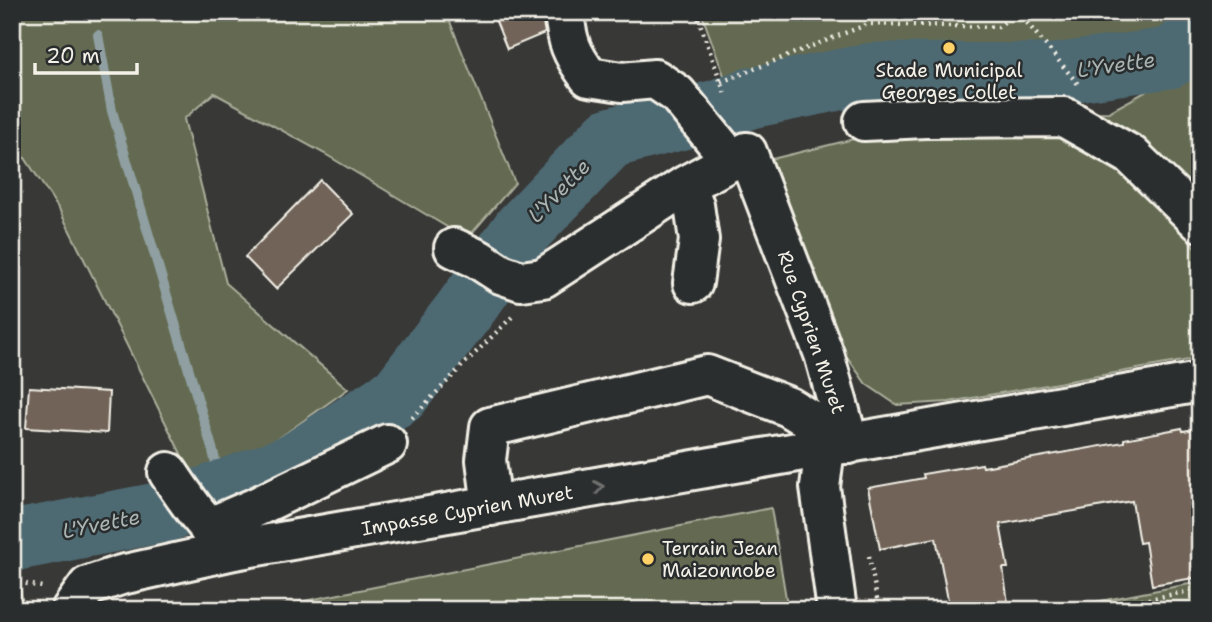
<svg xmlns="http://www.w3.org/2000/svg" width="1212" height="622" font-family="'Shantell Sans',sans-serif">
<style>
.green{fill:#636b51;stroke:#acae9c;stroke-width:2}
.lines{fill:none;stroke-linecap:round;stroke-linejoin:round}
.stream{stroke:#909fa1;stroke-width:10}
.river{stroke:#4d6972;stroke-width:61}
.building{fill:#716458;stroke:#f4f1e8;stroke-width:2}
.minor-casing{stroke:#f4f1e8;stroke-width:44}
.path{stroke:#f4f1e8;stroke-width:4.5;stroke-dasharray:2 5;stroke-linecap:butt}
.minor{stroke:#2a2d2e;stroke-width:38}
.oneway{stroke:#71726f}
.poi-dot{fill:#ffd166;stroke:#2a2d2e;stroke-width:2.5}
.labels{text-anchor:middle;stroke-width:5;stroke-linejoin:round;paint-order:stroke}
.poi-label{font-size:19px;fill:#f4f1e8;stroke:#2a2d2e}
.street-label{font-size:19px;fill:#f4f1e8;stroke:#2a2d2e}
.water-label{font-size:21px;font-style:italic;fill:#a9b4b3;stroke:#2a2d2e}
</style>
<rect width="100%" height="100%" fill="#383836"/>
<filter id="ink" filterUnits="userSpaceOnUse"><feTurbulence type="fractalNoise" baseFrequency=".0143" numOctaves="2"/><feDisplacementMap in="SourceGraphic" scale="14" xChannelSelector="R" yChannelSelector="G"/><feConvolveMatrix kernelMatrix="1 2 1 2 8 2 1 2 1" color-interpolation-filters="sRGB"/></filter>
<g filter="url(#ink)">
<path class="green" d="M 12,12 L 446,12 L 515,183 L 467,239 L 325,154 L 214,93 L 184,119 L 226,283 L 348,389 L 268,446 L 192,476 L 60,211 L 25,158 L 12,156 Z
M 701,12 L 1200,12 L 1200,38 L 1169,58 L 1054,74 L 873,73 L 733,100 Z
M 1200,62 L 1200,206 L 1121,160 L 1200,253 L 1200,358 L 949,402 L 897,405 L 866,384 L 843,351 L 764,161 L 862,137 L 925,118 L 1109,112 Z
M 771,508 L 788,610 L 259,610 Z
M 12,545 L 24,610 L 12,610 Z
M 1200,582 L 1200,610 L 1053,610 Z"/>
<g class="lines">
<path class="stream" d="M 98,35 L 112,111 L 213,451 L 222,491"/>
<path class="river" d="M 12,541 L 168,511 L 294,464 L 399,395 L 463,312 L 523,229 L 610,138 L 717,110 L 750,98 L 873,73 L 1054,74 L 1169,58 L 1200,38"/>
</g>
<path class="building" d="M 511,12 L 539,12 L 543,23 L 545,33 L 507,49 L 495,19 Z
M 320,180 L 353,214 L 276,289 L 245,257 Z
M 29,387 L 109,392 L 107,433 L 26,428 Z
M 1182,428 L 1183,431 L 1200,428 L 1200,491 L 1194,492 L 1200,523 L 1200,577 L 1152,585 L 1145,542 L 1139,543 L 1132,501 L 1000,524 L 1008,568 L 1003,568 L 1009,610 L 950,610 L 936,538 L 880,549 L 868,488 L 924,478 L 923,474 L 982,464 L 983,467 L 1124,442 L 1124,439 Z"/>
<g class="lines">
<g class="minor-casing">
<path id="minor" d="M 564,12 C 567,42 571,53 589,77 L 622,82 L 655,79 L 677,94 L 732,161
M 864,121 L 925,118 L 1064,117 L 1131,155 L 1200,222
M 686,185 L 694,205 L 699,240 L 693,283
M 454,248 L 478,259 L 501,274 L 521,281 L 543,278 L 686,185 L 747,152 L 824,354 L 849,444
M 825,448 L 820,487 L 837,610
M 168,472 C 187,500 201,522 227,544
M 492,506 L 486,460 L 490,427 L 707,375 L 789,407 L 849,444
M 208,528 L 252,509 L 387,444
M 71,610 L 88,586 L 121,575 L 234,550 L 1200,382"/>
</g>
<path class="path" d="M 696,12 L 725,94
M 1018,12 L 1078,84
M 721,82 L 868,24 L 998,27 L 1017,12
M 412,418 L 462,366 L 514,315
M 869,556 L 879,610
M 12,581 L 42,587
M 1093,610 L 1200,589"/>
<use href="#minor" class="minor"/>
</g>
<defs><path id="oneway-chevron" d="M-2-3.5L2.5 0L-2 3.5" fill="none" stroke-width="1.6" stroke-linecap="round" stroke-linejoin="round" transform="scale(1.75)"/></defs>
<use class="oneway" href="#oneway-chevron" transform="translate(599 487) rotate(-10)"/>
</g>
<g class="poi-dot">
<circle cx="949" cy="48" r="7"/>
<circle cx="648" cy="559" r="7"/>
</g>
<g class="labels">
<g class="poi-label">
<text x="949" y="77">Stade Municipal<tspan x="949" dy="22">Georges Collet</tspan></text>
<text x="662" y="555" text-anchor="start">Terrain Jean<tspan x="662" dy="22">Maizonnobe</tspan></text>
</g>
<g class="street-label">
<text transform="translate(812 332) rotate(71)" y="7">Rue Cyprien Muret</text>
<text transform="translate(467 510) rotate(-10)" y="7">Impasse Cyprien Muret</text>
</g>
<g class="water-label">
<text transform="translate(1116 65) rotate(-8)" y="7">L'Yvette</text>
<text transform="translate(559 191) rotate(-46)" y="7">L'Yvette</text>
<text transform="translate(101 524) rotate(-11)" y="7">L'Yvette</text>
</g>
</g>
<rect width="1212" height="622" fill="none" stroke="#2a2d2e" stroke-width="42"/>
<rect x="21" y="21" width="1170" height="580" fill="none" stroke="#f4f1e8" stroke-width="2.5" filter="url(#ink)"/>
<path d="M35 63v10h102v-10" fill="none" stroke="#f4f1e8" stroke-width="3.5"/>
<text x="46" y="63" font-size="21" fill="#f4f1e8" stroke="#2a2d2e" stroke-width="5" paint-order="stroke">20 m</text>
</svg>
